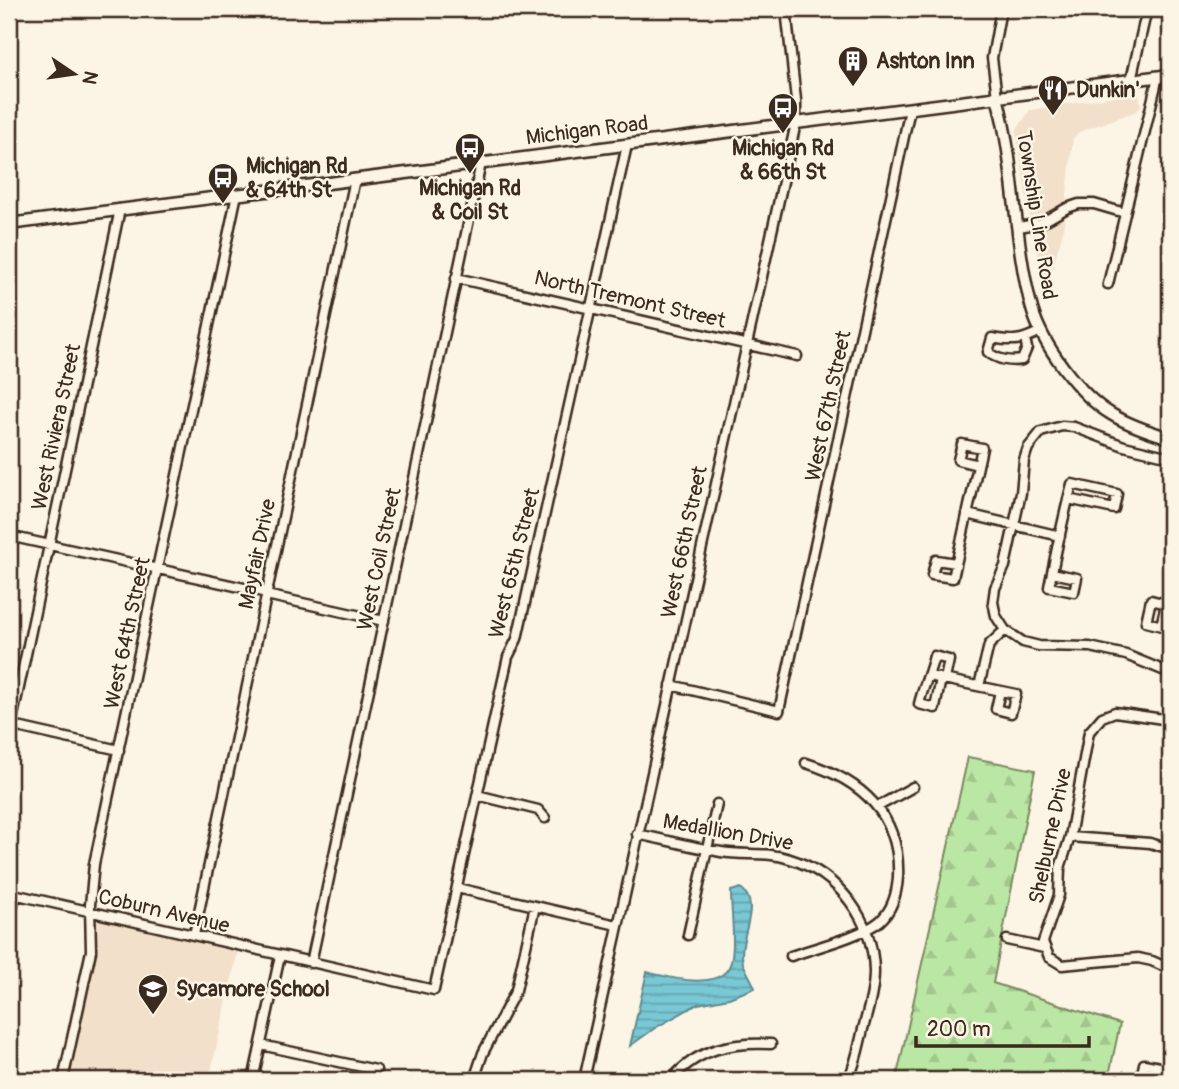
<svg xmlns="http://www.w3.org/2000/svg" width="1179" height="1089" font-family="Pangolin,sans-serif">
<style>
.built{fill:#f2e0ca}
.forest{fill:url(#forest-firs);stroke:#7b8861;stroke-width:2}
.water{fill:url(#water-rules);stroke:#60898c;stroke-width:2}
.lines{fill:none;stroke-linecap:round;stroke-linejoin:round}
.minor-casing{stroke:#3b2a1e;stroke-width:13}
.major-casing{stroke:#3b2a1e;stroke-width:15}
.minor{stroke:#fcf5e5;stroke-width:8}
.major{stroke:#fcf5e5;stroke-width:10}
.labels{text-anchor:middle;stroke-width:5;stroke-linejoin:round;paint-order:stroke}
.poi-label{font-size:21px;font-weight:bold;fill:#3b2a1e;stroke:#fcf5e5;text-anchor:start}
.street-label{font-size:21px;fill:#3b2a1e;stroke:#fcf5e5}
</style>
<defs>
<pattern id="forest-firs" width="22" height="20" patternUnits="userSpaceOnUse" patternTransform="scale(1.75)"><rect width="22" height="20" fill="#bbe7a4"/><path d="M5 1l3.5 6h-7zM16 11l3.5 6h-7z" fill="#a2c68d"/></pattern>
<pattern id="water-rules" width="6" height="5" patternUnits="userSpaceOnUse" patternTransform="scale(1.75)"><rect width="6" height="5" fill="#79c8d5"/><path d="M0 2.5h6" fill="none" stroke="#64a3ac"/></pattern>
</defs>
<rect width="100%" height="100%" fill="#fcf5e5"/>
<filter id="ink" filterUnits="userSpaceOnUse"><feTurbulence type="fractalNoise" baseFrequency=".0143" numOctaves="2"/><feDisplacementMap in="SourceGraphic" scale="14" xChannelSelector="R" yChannelSelector="G"/><feConvolveMatrix kernelMatrix="1 2 1 2 8 2 1 2 1" color-interpolation-filters="sRGB"/></filter>
<g filter="url(#ink)">
<path class="built" d="M 1133,93 L 1139,94 L 1141,106 L 1137,111 L 1079,132 L 1073,138 L 1063,231 L 1050,277 L 1040,282 L 1037,246 L 1029,213 L 1016,131 L 1030,110 Z
M 102,918 L 238,951 L 209,1080 L 67,1080 L 96,948 L 96,922 Z"/>
<path class="forest" d="M 968,757 L 1035,770 L 993,983 L 1120,1024 L 1108,1080 L 896,1080 Z"/>
<path class="water" d="M 741,888 C 763,906 737,938 743,963 C 746,971 752,980 755,988 L 729,998 L 698,1004 L 655,1028 L 630,1046 L 647,972 C 670,978 728,994 732,957 C 735,936 731,912 731,891 Z"/>
<g class="lines">
<g class="minor-casing">
<path id="minor" d="M 1131,80 L 1147,9
M 997,97 L 992,58 L 1001,9
M 1019,227 L 1041,223 L 1067,208 L 1079,204 L 1094,204 L 1125,213
M 456,278 L 797,356
M 1108,284 L 1158,77
M 1025,339 L 1027,348 L 1022,360 C 1011,362 997,360 988,352 L 992,338 C 1014,342 1021,341 1041,331
M 1170,457 L 1124,446 L 1074,427 L 1062,426 L 1041,432 L 1028,448 L 1024,460 L 1021,493 L 1005,566 L 995,588 L 993,602 L 996,616 L 1005,630 L 1023,642 L 1039,646 L 1090,647 L 1126,655 L 1170,673
M 967,514 L 1060,536
M 9,536 L 267,593
M 956,563 L 936,560 L 932,575 L 953,578 L 982,448 L 962,444 L 958,460 L 978,465
M 1052,573 L 1077,578 L 1074,592 L 1049,587 C 1056,552 1063,518 1072,484 L 1117,494 L 1114,509 L 1068,499
M 266,595 L 384,621
M 1161,626 L 1166,604 L 1151,600 L 1146,622 L 1170,628
M 929,676 L 1016,694 L 1011,713 L 996,709 L 1000,691
M 941,679 L 935,708 L 919,704 C 923,687 930,673 934,656 L 949,660 L 945,679
M 671,685 L 779,711 L 910,109
M 979,686 L 989,645 L 1005,630
M 1170,720 L 1115,712 L 1102,717 L 1089,732 L 1070,837 L 1060,868 L 1059,895 L 1043,942 L 1049,957 L 1062,965 L 1138,958 L 1152,961 L 1170,969
M 9,725 L 119,750
M 9,735 L 120,209
M 477,795 L 538,810 L 545,818
M 877,807 L 913,787
M 637,834 C 665,840 693,847 721,852 C 744,856 767,851 790,859 C 839,874 873,920 874,971 C 874,991 868,1010 863,1029 C 859,1046 856,1064 848,1080
M 1070,837 L 1150,843 L 1170,849
M 457,888 L 617,925
M 9,893 L 434,990 L 508,657 L 517,639 L 627,145
M 9,923 L 15,895
M 194,935 L 355,179
M 688,935 L 717,804
M 1007,940 L 1044,948
M 791,956 C 814,948 862,936 880,921 C 892,910 897,893 898,877 C 901,815 861,780 806,763
M 311,963 L 481,163
M 261,1045 L 376,1070
M 63,1080 L 91,951 L 90,905 L 94,864 L 237,194
M 253,1080 L 280,956
M 474,1080 L 483,1053 L 516,990 L 535,906
M 584,1080 L 796,123 L 796,100 L 786,9
M 671,1080 C 698,1048 732,1042 771,1044
M 1147,1080 L 1141,1079 L 1144,1064 L 1170,1069"/>
</g>
<g class="major-casing">
<path id="major" d="M 997,97 C 1016,166 1013,240 1032,309 C 1042,344 1079,395 1111,414 C 1129,425 1150,432 1170,438
M 9,224 L 1170,75"/>
</g>
<use href="#minor" class="minor"/>
<use href="#major" class="major"/>
</g>
</g>
<defs>
<g id="building-pin" transform="scale(1.575)"><path d="M0 17L-7.5 6A9.5 9.5 0 1 1 7.5 6Z" fill="#3b2a1e" stroke="#fcf5e5"/><path d="M-4-6H4V6H1V3H-1V6H-4ZM-2.5-4.3h1.7v1.8h-1.7ZM.8-4.3h1.7v1.8H.8ZM-2.5-1h1.7V.8h-1.7ZM.8-1h1.7V.8H.8Z" fill="#fff"/></g>
<g id="restaurant-pin" transform="scale(1.575)"><path d="M0 17L-7.5 6A9.5 9.5 0 1 1 7.5 6Z" fill="#3b2a1e" stroke="#fcf5e5"/><path d="M-5-6h1v4h1v-4h1v4h1v-4h1v5L-1.5 .5V6h-2V.5L-5-1ZM5-6V6H3V1.5H1.5Q1.5-4 5-6Z" fill="#fff"/></g>
<g id="bus-pin" transform="scale(1.575)"><path d="M0 17L-7.5 6A9.5 9.5 0 1 1 7.5 6Z" fill="#3b2a1e" stroke="#fcf5e5"/><path d="M-5-6H5V4H4V6H2V4H-2V6H-4V4H-5ZM-3.5-4V0h7V-4ZM-3.5 1.2v1.5H-2V1.2ZM2 1.2v1.5H3.5V1.2Z" fill="#fff"/></g>
<g id="school-pin" transform="scale(1.575)"><path d="M0 17L-7.5 6A9.5 9.5 0 1 1 7.5 6Z" fill="#3b2a1e" stroke="#fcf5e5"/><path d="M0-5L7-2L0 1L-7-2ZM-4 1L0 2.5L4 1V4Q0 6-4 4Z" fill="#fff"/></g>
</defs>
<g fill-rule="evenodd">
<use href="#building-pin" x="853" y="61"/>
<use href="#restaurant-pin" x="1053" y="90"/>
<use href="#bus-pin" x="783" y="108"/>
<use href="#bus-pin" x="470" y="148"/>
<use href="#bus-pin" x="223" y="178"/>
<use href="#school-pin" x="153" y="989"/>
</g>
<g class="labels">
<g class="poi-label">
<text x="876" y="68">Ashton Inn</text>
<text x="1076" y="97">Dunkin'</text>
<text x="783" y="155" text-anchor="middle">Michigan Rd<tspan x="783" dy="24">&amp; 66th St</tspan></text>
<text x="246" y="173">Michigan Rd<tspan x="246" dy="24">&amp; 64th St</tspan></text>
<text x="470" y="195" text-anchor="middle">Michigan Rd<tspan x="470" dy="24">&amp; Coil St</tspan></text>
<text x="176" y="996">Sycamore School</text>
</g>
<g class="street-label">
<text transform="translate(587 130) rotate(-7)" y="7">Michigan Road</text>
<text transform="translate(1037 215) rotate(81)" y="7">Township Line Road</text>
<text transform="translate(630 299) rotate(13)" y="7">North Tremont Street</text>
<text transform="translate(828 406) rotate(-78)" y="7">West 67th Street</text>
<text transform="translate(56 427) rotate(-78)" y="7">West Riviera Street</text>
<text transform="translate(684 542) rotate(-78)" y="7">West 66th Street</text>
<text transform="translate(257 554) rotate(-78)" y="7">Mayfair Drive</text>
<text transform="translate(379 559) rotate(-78)" y="7">West Coil Street</text>
<text transform="translate(514 563) rotate(-76)" y="7">West 65th Street</text>
<text transform="translate(127 633) rotate(-78)" y="7">West 64th Street</text>
<text transform="translate(728 832) rotate(10)" y="7">Medallion Drive</text>
<text transform="translate(1050 836) rotate(-78)" y="7">Shelburne Drive</text>
<text transform="translate(164 911) rotate(13)" y="7">Coburn Avenue</text>
</g>
</g>
<rect width="1179" height="1089" fill="none" stroke="#fcf5e5" stroke-width="35"/>
<rect x="18" y="18" width="1144" height="1054" fill="none" stroke="#3b2a1e" stroke-width="2.5" filter="url(#ink)"/>
<g transform="translate(74 74) rotate(103)" stroke="#fcf5e5" stroke-width="5" paint-order="stroke">
<path d="M0-5L12 26L0 18L-12 26Z" fill="#3b2a1e"/>
<text y="-10" font-size="19" font-weight="bold" text-anchor="middle" fill="#3b2a1e">N</text>
</g>
<path d="M916 1036v10h173v-10" fill="none" stroke="#3b2a1e" stroke-width="3.5"/>
<text x="927" y="1036" font-size="21" fill="#3b2a1e" stroke="#fcf5e5" stroke-width="5" paint-order="stroke">200 m</text>
</svg>
